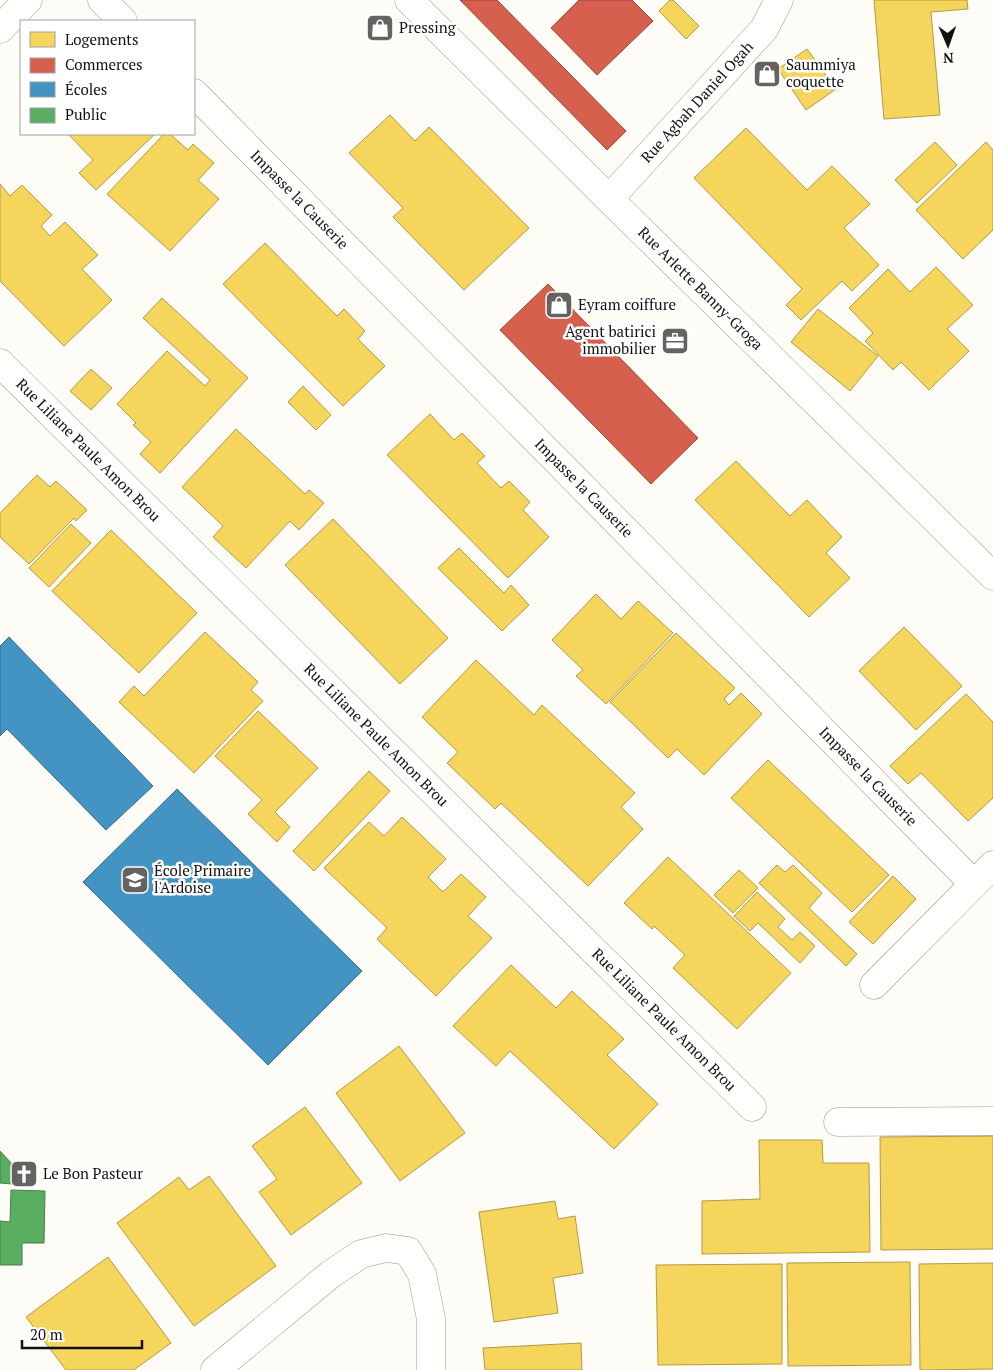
<svg xmlns="http://www.w3.org/2000/svg" width="993" height="1370" font-family="'PT Serif',serif">
<style>
.homes{fill:#f6d55c;stroke:#b19a46}
.shops{fill:#d6604d;stroke:#9b483b}
.schools{fill:#4393c3;stroke:#346c8e}
.public{fill:#5aae61;stroke:#447f49}
.lines{fill:none;stroke-linecap:round;stroke-linejoin:round}
.minor-casing{stroke:#979795;stroke-width:29}
.minor{stroke:#fffffe;stroke-width:28}
.labels{text-anchor:middle;stroke-width:5;stroke-linejoin:round;paint-order:stroke}
.poi-label{font-size:15px;fill:#111;stroke:#fff;text-anchor:start}
.street-label{font-size:15px;fill:#111;stroke:#fff}
</style>
<rect width="100%" height="100%" fill="#fdfcf7"/>
<path class="homes" d="M 670,0 L 673,0 L 699,26 L 686,39 L 659,11 Z
M 874,0 L 967,0 L 968,9 L 931,12 L 940,115 L 884,119 Z
M 807,49 L 836,89 L 806,110 L 778,69 Z
M 390,115 L 415,141 L 429,127 L 529,228 L 464,290 L 393,217 L 403,208 L 349,153 Z
M 746,128 L 807,190 L 832,166 L 870,204 L 844,228 L 879,265 L 852,291 L 842,281 L 801,320 L 786,305 L 802,289 L 694,178 Z
M 68,134 L 155,134 L 96,190 L 79,173 L 93,160 Z
M 164,134 L 170,134 L 188,150 L 193,144 L 214,163 L 198,180 L 219,199 L 170,251 L 107,194 Z
M 935,142 L 957,165 L 917,203 L 895,180 Z
M 986,142 L 993,150 L 993,230 L 963,259 L 916,210 Z
M 0,184 L 10,196 L 22,185 L 52,215 L 41,226 L 50,236 L 65,222 L 98,255 L 82,269 L 112,300 L 64,346 L 0,281 Z
M 265,243 L 337,316 L 344,309 L 365,331 L 358,339 L 385,366 L 343,406 L 223,284 Z
M 936,267 L 973,305 L 947,329 L 969,351 L 929,390 L 901,362 L 893,370 L 865,341 L 873,333 L 849,308 L 888,269 L 910,292 Z
M 162,298 L 248,378 L 160,473 L 140,454 L 151,442 L 133,425 L 136,423 L 117,404 L 167,351 L 205,386 L 210,380 L 143,318 Z
M 818,309 L 878,356 L 850,391 L 791,342 Z
M 91,369 L 112,388 L 91,410 L 70,391 Z
M 303,386 L 331,415 L 316,430 L 288,402 Z
M 430,414 L 454,440 L 462,433 L 485,456 L 477,463 L 501,488 L 509,481 L 530,502 L 523,510 L 549,537 L 508,578 L 387,455 Z
M 236,429 L 305,494 L 309,490 L 324,503 L 299,530 L 290,521 L 246,568 L 213,537 L 223,526 L 182,487 Z
M 736,461 L 790,516 L 807,500 L 842,537 L 826,553 L 850,578 L 809,617 L 695,500 Z
M 37,475 L 50,487 L 56,481 L 87,510 L 76,521 L 74,518 L 29,564 L 0,537 L 0,513 Z
M 333,519 L 448,638 L 400,684 L 285,565 Z
M 71,524 L 91,543 L 49,587 L 29,568 Z
M 111,530 L 197,613 L 139,673 L 52,591 Z
M 459,548 L 504,593 L 511,585 L 529,605 L 502,631 L 438,568 Z
M 596,594 L 621,619 L 638,601 L 673,633 L 606,704 L 576,676 L 583,670 L 552,640 Z
M 904,627 L 962,686 L 916,730 L 859,671 Z
M 205,632 L 258,682 L 251,690 L 263,701 L 194,773 L 119,702 L 134,686 L 144,696 Z
M 676,633 L 735,688 L 724,699 L 729,705 L 741,693 L 762,714 L 704,775 L 677,749 L 668,758 L 610,702 Z
M 476,660 L 534,715 L 542,705 L 635,793 L 621,807 L 643,829 L 588,886 L 501,803 L 495,809 L 447,763 L 458,752 L 422,717 Z
M 966,694 L 993,722 L 993,798 L 968,821 L 921,773 L 908,784 L 890,766 Z
M 258,711 L 318,768 L 275,812 L 290,827 L 277,842 L 248,814 L 262,800 L 215,756 Z
M 768,760 L 889,875 L 852,912 L 731,798 Z
M 369,771 L 390,791 L 314,871 L 293,851 Z
M 402,817 L 446,859 L 428,877 L 443,892 L 461,874 L 486,897 L 468,916 L 492,938 L 436,996 L 377,939 L 387,928 L 324,868 L 369,822 L 384,836 Z
M 668,857 L 791,973 L 737,1029 L 673,968 L 685,955 L 654,926 L 652,929 L 624,903 Z
M 777,865 L 785,872 L 793,865 L 822,893 L 809,908 L 857,954 L 846,966 L 759,883 Z
M 739,870 L 758,888 L 733,913 L 714,895 Z
M 893,876 L 916,899 L 873,944 L 849,922 Z
M 757,892 L 785,919 L 778,927 L 792,940 L 800,932 L 815,946 L 800,963 L 758,923 L 750,931 L 734,916 Z
M 511,965 L 556,1008 L 572,991 L 624,1039 L 607,1055 L 658,1104 L 614,1149 L 510,1051 L 496,1066 L 453,1026 Z
M 399,1046 L 465,1133 L 400,1181 L 336,1093 Z
M 305,1107 L 362,1183 L 291,1235 L 259,1192 L 277,1179 L 252,1146 Z
M 993,1136 L 993,1249 L 881,1250 L 880,1137 Z
M 759,1140 L 822,1140 L 823,1163 L 869,1163 L 870,1252 L 702,1254 L 702,1201 L 760,1199 Z
M 209,1176 L 276,1266 L 194,1326 L 117,1223 L 179,1177 L 189,1190 Z
M 555,1201 L 558,1219 L 575,1216 L 583,1273 L 553,1278 L 558,1313 L 494,1322 L 479,1212 Z
M 108,1257 L 171,1343 L 134,1370 L 66,1370 L 26,1317 Z
M 910,1262 L 911,1365 L 788,1366 L 787,1263 Z
M 993,1263 L 993,1369 L 920,1370 L 919,1264 Z
M 782,1264 L 782,1364 L 658,1365 L 656,1265 Z
M 581,1343 L 582,1370 L 485,1370 L 483,1348 Z"/>
<path class="shops" d="M 460,0 L 497,0 L 626,131 L 607,150 Z
M 579,0 L 632,0 L 653,21 L 597,75 L 551,28 Z
M 548,284 L 698,438 L 651,484 L 500,330 Z"/>
<path class="schools" d="M 9,637 L 153,786 L 106,830 L 7,729 L 0,736 L 0,646 Z
M 177,789 L 362,971 L 268,1065 L 83,882 Z"/>
<path class="public" d="M 0,1151 L 14,1166 L 12,1184 L 0,1183 Z
M 11,1190 L 45,1191 L 44,1243 L 22,1243 L 22,1265 L 0,1265 L 0,1221 L 10,1222 Z"/>
<g class="lines">
<g class="minor-casing">
<g id="minor">
<path d="M 102,0 L 123,21"/>
<path id="s1" d="M 409,0 L 609,199 L 993,576"/>
<path d="M 0,29 L 28,0"/>
<path id="s2" d="M 194,93 L 974,884"/>
<path id="s3" d="M 609,199 L 764,29 L 779,0"/>
<path id="s4" d="M 0,363 L 752,1107"/>
<path d="M 874,985 L 993,865"/>
<path d="M 838,1122 L 993,1121"/>
<path d="M 215,1370 L 331,1274 L 361,1254 L 386,1248 L 408,1251 L 422,1274 L 431,1319 L 431,1370"/>
</g>
</g>
<use href="#minor" class="minor"/>
</g>
<defs>
<g id="shop-square" transform="scale(1.4375)"><rect x="-9" y="-9" width="18" height="18" rx="4" fill="#646362" stroke="#fff"/><path d="M-5-2.5h2.3a2.7 3.5 0 0 1 5.4 0H5L5.5 6h-11ZM-1.5-2.5h3a1.5 2.3 0 0 0-3 0Z" fill="#fff"/></g>
<g id="office-square" transform="scale(1.4375)"><rect x="-9" y="-9" width="18" height="18" rx="4" fill="#646362" stroke="#fff"/><path d="M-6-3h4V-5.5h4V-3h4V5H-6ZM-1-4.5V-3h2v-1.5ZM-6 0V1H6V0Z" fill="#fff"/></g>
<g id="school-square" transform="scale(1.4375)"><rect x="-9" y="-9" width="18" height="18" rx="4" fill="#646362" stroke="#fff"/><path d="M0-5L7-2L0 1L-7-2ZM-4 1L0 2.5L4 1V4Q0 6-4 4Z" fill="#fff"/></g>
<g id="church-square" transform="scale(1.4375)"><rect x="-9" y="-9" width="18" height="18" rx="4" fill="#646362" stroke="#fff"/><path d="M-1.2-6h2.4v3.5h3.3v2.4h-3.3V6h-2.4V-.1h-3.3v-2.4h3.3Z" fill="#fff"/></g>
</defs>
<g fill-rule="evenodd">
<use href="#shop-square" x="380" y="28"/>
<use href="#shop-square" x="767" y="74"/>
<use href="#shop-square" x="559" y="305"/>
<use href="#office-square" x="675" y="341"/>
<use href="#school-square" x="135" y="880"/>
<use href="#church-square" x="24" y="1174"/>
</g>
<g class="labels">
<g class="poi-label">
<text x="399" y="33">Pressing</text>
<text x="786" y="70">Saummiya<tspan x="786" dy="17">coquette</tspan></text>
<text x="578" y="310">Eyram coiffure</text>
<text x="656" y="337" text-anchor="end">Agent batirici<tspan x="656" dy="17">immobilier</tspan></text>
<text x="154" y="876">École Primaire<tspan x="154" dy="17">l'Ardoise</tspan></text>
<text x="43" y="1179">Le Bon Pasteur</text>
</g>
<g class="street-label">
<text dy="5" stroke="none"><textPath href="#s3" startOffset="131">Rue Agbah Daniel Ogah</textPath></text>
<text dy="5" stroke="none"><textPath href="#s2" startOffset="150">Impasse la Causerie</textPath></text>
<text dy="5" stroke="none"><textPath href="#s1" startOffset="410">Rue Arlette Banny-Groga</textPath></text>
<text dy="5" stroke="none"><textPath href="#s4" startOffset="124">Rue Liliane Paule Amon Brou</textPath></text>
<text dy="5" stroke="none"><textPath href="#s2" startOffset="555">Impasse la Causerie</textPath></text>
<text dy="5" stroke="none"><textPath href="#s4" startOffset="529">Rue Liliane Paule Amon Brou</textPath></text>
<text dy="5" stroke="none"><textPath href="#s2" startOffset="960">Impasse la Causerie</textPath></text>
<text dy="5" stroke="none"><textPath href="#s4" startOffset="934">Rue Liliane Paule Amon Brou</textPath></text>
</g>
</g>
<rect x="20" y="20" width="175" height="115" fill="#ffffff" stroke="#a0a0a0"/>
<rect x="30" y="32" width="25" height="15" fill="#f6d55c" stroke="#a0a0a0"/>
<text x="65" y="45" font-size="15" fill="#111111">Logements</text>
<rect x="30" y="58" width="25" height="15" fill="#d6604d" stroke="#a0a0a0"/>
<text x="65" y="70" font-size="15" fill="#111111">Commerces</text>
<rect x="30" y="82" width="25" height="15" fill="#4393c3" stroke="#a0a0a0"/>
<text x="65" y="95" font-size="15" fill="#111111">Écoles</text>
<rect x="30" y="108" width="25" height="15" fill="#5aae61" stroke="#a0a0a0"/>
<text x="65" y="120" font-size="15" fill="#111111">Public</text>
<g transform="translate(948 45) rotate(178)" stroke="#ffffff" stroke-width="4" paint-order="stroke">
<path d="M0-4L9 19L0 12L-9 19Z" fill="#111111"/>
<text y="-8" font-size="14" font-weight="bold" text-anchor="middle" fill="#111111">N</text>
</g>
<path d="M22 1340v8h120v-8" fill="none" stroke="#111111" stroke-width="2.5"/>
<text x="30" y="1340" font-size="15" fill="#111111" stroke="#ffffff" stroke-width="4" paint-order="stroke">20 m</text>
</svg>
